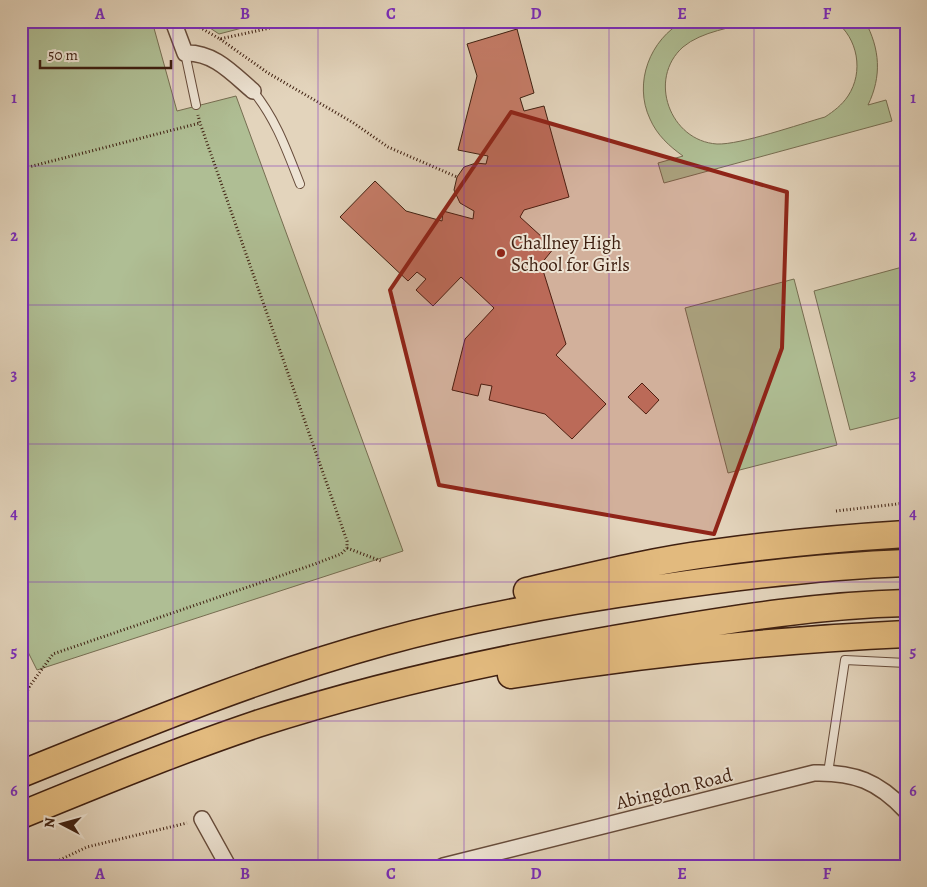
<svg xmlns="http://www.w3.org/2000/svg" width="927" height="887" font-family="Alegreya,serif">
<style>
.green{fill:#afbe94;stroke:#766e52}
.building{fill:#c67c68;stroke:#3e1f10}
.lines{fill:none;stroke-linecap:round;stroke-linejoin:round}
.service-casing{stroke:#674c3b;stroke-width:10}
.minor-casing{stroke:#674c3b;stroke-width:18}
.motorway-casing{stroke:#3e1f10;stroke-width:29}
.path{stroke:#3e1f10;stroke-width:3;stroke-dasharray:1 2.5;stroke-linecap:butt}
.service{stroke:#ede3d3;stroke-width:8}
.minor{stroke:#ede3d3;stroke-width:15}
.motorway{stroke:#e2ba7e;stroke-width:26}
.marked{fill:#8f2418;fill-opacity:0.2;stroke:#8f2418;stroke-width:4;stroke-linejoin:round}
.grid{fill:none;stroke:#7b2cbf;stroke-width:1;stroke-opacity:0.55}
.poi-dot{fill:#8f2418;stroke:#ede3d3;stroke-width:2}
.labels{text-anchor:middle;stroke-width:4;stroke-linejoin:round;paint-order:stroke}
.poi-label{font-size:19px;fill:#3e1f10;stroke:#ede3d3;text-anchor:start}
.street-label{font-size:19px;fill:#3e1f10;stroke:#ede3d3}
.neatline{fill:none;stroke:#7b2cbf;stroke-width:2}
.grid-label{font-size:16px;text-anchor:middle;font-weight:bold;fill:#7b2cbf}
</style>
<rect width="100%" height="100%" fill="#e3d4bc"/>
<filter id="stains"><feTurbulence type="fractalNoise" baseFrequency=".004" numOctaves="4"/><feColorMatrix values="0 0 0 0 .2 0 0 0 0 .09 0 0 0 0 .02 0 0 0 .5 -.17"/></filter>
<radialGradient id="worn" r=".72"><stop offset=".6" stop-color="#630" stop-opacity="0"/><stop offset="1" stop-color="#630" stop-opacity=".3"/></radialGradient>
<path class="green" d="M 21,21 L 152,21 L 177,111 L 236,96 L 403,551 L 37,670 L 21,638 Z
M 204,21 L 269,21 L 219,34 L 204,24 Z
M 684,21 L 755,21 C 732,28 702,31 683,47 C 647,79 670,141 717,144 C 740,145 800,124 825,117 C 834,111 842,105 848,96 C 864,72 858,38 835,21 L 865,21 C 880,49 882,76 868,105 L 886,100 L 892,121 L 664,183 L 658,163 L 683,156 C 669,146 657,135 650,119 C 633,83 650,39 684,21 Z
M 906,266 L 906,416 L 850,430 L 814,291 Z
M 794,279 L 837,445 L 728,473 L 685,308 Z"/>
<path class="building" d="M 517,29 L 534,93 L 520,98 L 524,111 L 544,106 L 569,197 L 524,210 L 520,217 L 554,248 L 541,264 L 566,344 L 556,355 L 606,404 L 572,439 L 545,414 L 489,400 L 492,386 L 481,384 L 478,396 L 452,390 L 465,339 L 494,308 L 461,277 L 433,306 L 416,290 L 426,279 L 417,272 L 408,281 L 340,217 L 375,181 L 406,211 L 442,221 L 443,211 L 473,219 L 474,211 L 460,203 L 454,190 L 457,177 L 464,167 L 476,163 L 486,164 L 488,156 L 458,150 L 477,76 L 467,44 Z
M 642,383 L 659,400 L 646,414 L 628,397 Z"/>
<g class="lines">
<g class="service-casing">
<path id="service" d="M 185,53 L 196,105
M 253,91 C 276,119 287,151 300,184
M 828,773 L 845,660 L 906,663"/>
</g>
<g class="minor-casing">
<path id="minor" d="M 173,21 L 185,53 C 214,52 232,73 253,91
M 202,819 L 228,866
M 443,866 L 814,773 C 854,772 878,781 906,811"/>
</g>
<g class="motorway-casing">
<path id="motorway" d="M 527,591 C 588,577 650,561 713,553 C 777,544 841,538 906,534
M 511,675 C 642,654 773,640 906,634
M 21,774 C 140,726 260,676 384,642 C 474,617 567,601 659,588 C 741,576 823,566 906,563
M 21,815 C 99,783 177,751 257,724 C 386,682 521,654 655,632 C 738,618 822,605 906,603"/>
</g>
<path class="path" d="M 197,21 L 199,27 L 220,39 L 301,21
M 220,39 L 268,73 L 352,122 L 388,147 L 457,177
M 21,169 L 200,123 L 198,115
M 836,511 L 906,503
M 347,548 L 381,561
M 21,667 L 29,687 L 21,707
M 29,687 L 53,654 L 312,565 L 341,554 L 347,548 L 347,541 L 200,123
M 47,866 L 87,847 L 187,823"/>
<use href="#service" class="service"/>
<use href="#minor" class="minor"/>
<use href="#motorway" class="motorway"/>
</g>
<path class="marked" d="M 511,112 L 787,192 L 782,348 L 714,534 L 439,485 L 390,290 Z"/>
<path class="grid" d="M 173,21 L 173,866M 318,21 L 318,866M 464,21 L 464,866M 609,21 L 609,866M 754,21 L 754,866M 21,166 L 906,166M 21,305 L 906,305M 21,444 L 906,444M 21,582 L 906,582M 21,721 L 906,721"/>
<circle class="poi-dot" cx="501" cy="253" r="5"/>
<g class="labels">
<g class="poi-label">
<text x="511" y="249">Challney High<tspan x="511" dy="22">School for Girls</tspan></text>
</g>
<g class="street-label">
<text transform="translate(674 788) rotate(-14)" y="7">Abingdon Road</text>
</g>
</g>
<rect width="927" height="887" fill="none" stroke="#e3d4bc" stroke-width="55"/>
<g transform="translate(62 824) rotate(276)" stroke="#ede3d3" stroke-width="4" paint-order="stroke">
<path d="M0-4L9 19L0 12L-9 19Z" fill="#3e1f10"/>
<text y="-8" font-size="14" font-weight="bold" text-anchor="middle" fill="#3e1f10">N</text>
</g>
<path d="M40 60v8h131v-8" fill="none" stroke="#3e1f10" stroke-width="2.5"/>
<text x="48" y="60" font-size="15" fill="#3e1f10" stroke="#ede3d3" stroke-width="4" paint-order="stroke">50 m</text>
<rect x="28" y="28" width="872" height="832" class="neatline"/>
<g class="grid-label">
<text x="100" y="19">A</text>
<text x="245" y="19">B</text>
<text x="391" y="19">C</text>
<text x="536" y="19">D</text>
<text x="682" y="19">E</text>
<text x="827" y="19">F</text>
<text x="14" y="103">1</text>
<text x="913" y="103">1</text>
<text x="14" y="241">2</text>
<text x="913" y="241">2</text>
<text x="14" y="380">3</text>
<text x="913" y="380">3</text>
<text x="14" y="519">4</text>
<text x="913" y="519">4</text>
<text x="14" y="657">5</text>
<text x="913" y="657">5</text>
<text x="14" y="796">6</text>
<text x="913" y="796">6</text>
<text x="100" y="879">A</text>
<text x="245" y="879">B</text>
<text x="391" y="879">C</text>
<text x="536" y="879">D</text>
<text x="682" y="879">E</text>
<text x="827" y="879">F</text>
</g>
<rect width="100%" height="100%" filter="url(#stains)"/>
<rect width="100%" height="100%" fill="url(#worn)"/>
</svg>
